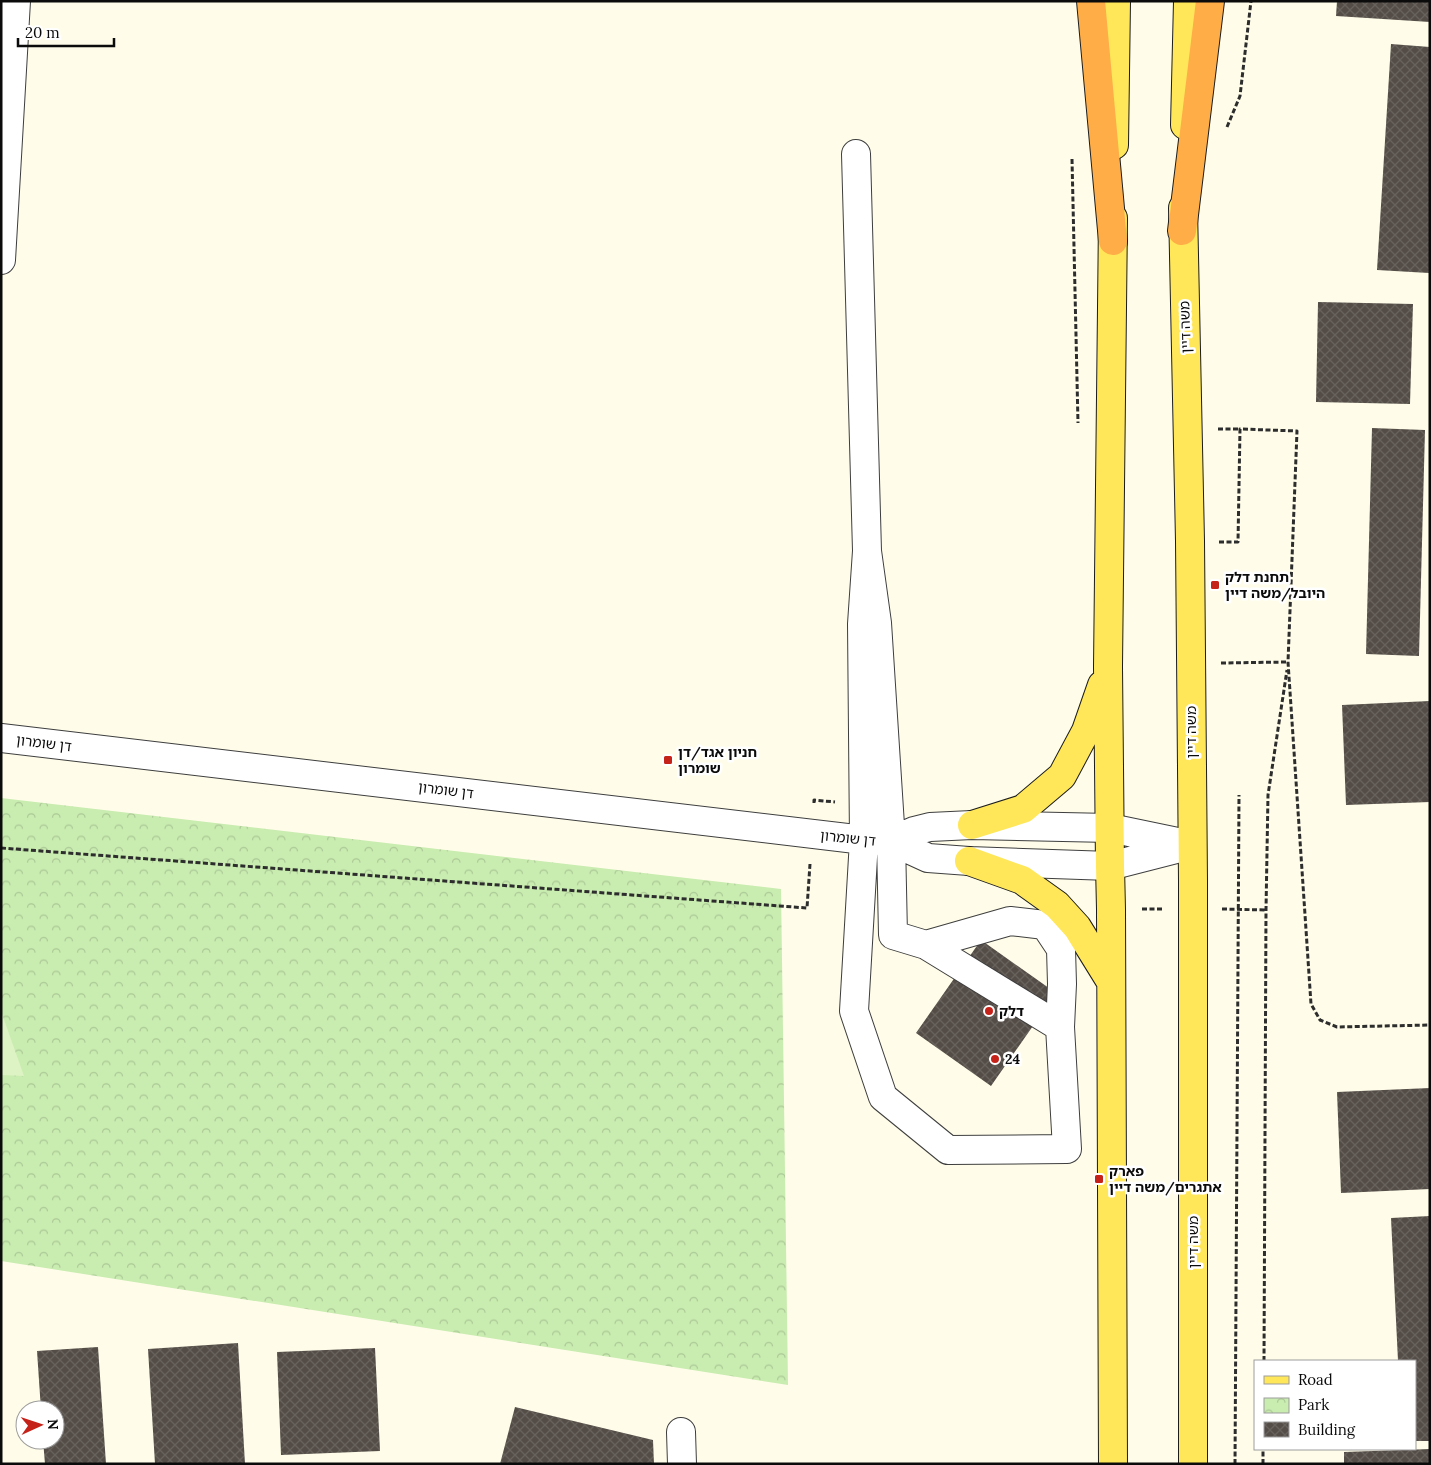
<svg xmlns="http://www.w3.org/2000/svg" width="1431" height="1465" font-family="Lora,'Noto Sans Hebrew',serif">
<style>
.park{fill:url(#park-crowns)}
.pitch{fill:#ddf3c3}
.building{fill:url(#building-cross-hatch)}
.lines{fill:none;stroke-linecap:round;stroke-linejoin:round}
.minor-casing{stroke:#3e3e3e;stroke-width:30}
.major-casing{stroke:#1c1c1c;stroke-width:30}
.highway-casing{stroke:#1c1c1c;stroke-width:30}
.path{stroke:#2d2d2d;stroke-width:3;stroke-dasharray:5 2.5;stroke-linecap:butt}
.minor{stroke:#fff;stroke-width:28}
.major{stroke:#ffe759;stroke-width:28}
.highway{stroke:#ffad47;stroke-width:28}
.poi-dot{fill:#c52219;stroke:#fff;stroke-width:2}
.labels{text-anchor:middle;stroke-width:5;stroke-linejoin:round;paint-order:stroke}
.street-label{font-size:14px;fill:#0b0b0b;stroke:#fff}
.poi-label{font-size:14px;font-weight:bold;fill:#0b0b0b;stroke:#fff;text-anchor:start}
</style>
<defs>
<pattern id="park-crowns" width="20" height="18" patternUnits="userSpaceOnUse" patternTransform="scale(1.25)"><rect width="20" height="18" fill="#c9ecb0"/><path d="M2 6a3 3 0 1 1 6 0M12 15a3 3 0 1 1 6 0" fill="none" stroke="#abc996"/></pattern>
<pattern id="building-cross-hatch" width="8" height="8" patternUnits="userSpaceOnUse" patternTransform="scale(1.25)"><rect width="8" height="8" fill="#544d47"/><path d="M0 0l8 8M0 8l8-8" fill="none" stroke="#68625d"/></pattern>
</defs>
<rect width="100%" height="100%" fill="#fffde9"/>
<path class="park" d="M 1,798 L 781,889 L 788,1385 L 1,1261 Z"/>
<path class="pitch" d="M 1,1011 L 24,1076 L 1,1075 Z"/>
<path class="building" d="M 1337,1 L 1430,1 L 1430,22 L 1336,16 Z
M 1391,44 L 1430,47 L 1429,273 L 1377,270 Z
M 1318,302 L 1413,304 L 1410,404 L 1316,402 Z
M 1372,428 L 1425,430 L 1419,656 L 1366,654 Z
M 1430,701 L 1430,802 L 1346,805 L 1342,705 Z
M 981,940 L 1056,993 L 991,1086 L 916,1033 Z
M 1430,1088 L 1430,1189 L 1341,1193 L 1337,1092 Z
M 1430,1216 L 1430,1441 L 1415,1441 L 1415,1361 L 1398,1361 L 1391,1218 Z
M 238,1343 L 245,1464 L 155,1464 L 148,1349 Z
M 98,1347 L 106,1464 L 45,1464 L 43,1440 L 55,1440 L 55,1410 L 41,1410 L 37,1351 Z
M 375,1348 L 380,1451 L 281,1455 L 277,1352 Z
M 515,1407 L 653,1440 L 654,1464 L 500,1464 Z
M 1430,1449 L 1430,1464 L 1344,1464 L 1344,1452 Z"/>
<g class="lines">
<g class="minor-casing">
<path id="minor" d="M 856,154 L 867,551 L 862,624 L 864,840 L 854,1011 L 883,1097 L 948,1150 L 1067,1149 L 1060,1027 L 926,945 L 893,935 L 891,841 L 877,623 L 867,551
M 1,260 L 16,1
M 1,738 L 864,840 L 891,841 L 928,858 L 969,861 L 1110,866 L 1192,845
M 891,841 L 914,831 L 930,827 L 972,825 L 1110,828 L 1187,844
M 926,945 L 1010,921 L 1045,925 L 1061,949 L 1062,984 L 1060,1027
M 681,1432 L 682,1464"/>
</g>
<g class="major-casing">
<path id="major" d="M 1185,125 L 1188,1
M 1114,145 L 1116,1
M 1183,208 L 1190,541 L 1193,881 L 1193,1464
M 972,825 L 1023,809 L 1062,776 L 1086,731 L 1102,685
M 969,861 L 1022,880 L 1057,905 L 1077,927 L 1111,982
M 1113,1464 L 1111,909 L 1110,866 L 1108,667 L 1113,218"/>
</g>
<g class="highway-casing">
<path id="highway" d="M 1091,1 L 1113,241
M 1182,231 L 1210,1"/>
</g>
<path class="path" d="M 1227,127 L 1240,96 L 1251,1
M 1072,159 L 1078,423
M 1218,429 L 1240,429
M 1219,542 L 1238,542 L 1240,429 L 1297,431 L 1288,662 L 1311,1004 L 1320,1020 L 1337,1027 L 1430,1025
M 1221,663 L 1288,662 L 1288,664
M 814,803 L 814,800 L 835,802
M 1,848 L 807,908 L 810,864
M 1142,909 L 1163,909
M 1222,909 L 1266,910
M 1264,1361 L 1266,910 L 1268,795 L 1287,670
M 1235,1464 L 1239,795
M 1263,1464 L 1263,1449"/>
<use href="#minor" class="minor"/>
<use href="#major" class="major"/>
<use href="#highway" class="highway"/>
</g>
<g class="poi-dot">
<rect x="1210" y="580" width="10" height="10" rx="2.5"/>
<rect x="663" y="755" width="10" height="10" rx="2.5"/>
<circle cx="989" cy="1011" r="5"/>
<circle cx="995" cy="1059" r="5"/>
<rect x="1094" y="1174" width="10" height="10" rx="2.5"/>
</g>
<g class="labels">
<g class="street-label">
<text transform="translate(1185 327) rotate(-92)" y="5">משה דיין</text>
<text transform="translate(1191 732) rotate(-90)" y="5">משה דיין</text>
<text transform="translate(44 743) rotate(7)" y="5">דן שומרון</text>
<text transform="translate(446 790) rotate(7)" y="5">דן שומרון</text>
<text transform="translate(848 838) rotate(6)" y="5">דן שומרון</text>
<text transform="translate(1193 1242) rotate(-90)" y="5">משה דיין</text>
</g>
<g class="poi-label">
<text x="1225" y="582">תחנת דלק<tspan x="1225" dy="16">היובל/משה דיין</tspan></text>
<text x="678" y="757">חניון אגד/דן<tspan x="678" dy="16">שומרון</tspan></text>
<text x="999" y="1016">דלק</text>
<text x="1005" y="1064">24</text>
<text x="1109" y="1176">פארק<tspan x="1109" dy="16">אתגרים/משה דיין</tspan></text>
</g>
</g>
<rect width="1431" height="1465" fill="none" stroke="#0b0b0b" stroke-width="5"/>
<rect x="1254" y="1360" width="162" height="90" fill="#ffffff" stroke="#9d9d9d"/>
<rect x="1264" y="1376" width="25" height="8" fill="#ffe759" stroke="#9d9d9d"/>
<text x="1298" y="1385" font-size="15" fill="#0b0b0b">Road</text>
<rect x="1264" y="1398" width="25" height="15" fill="url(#park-crowns)" stroke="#9d9d9d"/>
<text x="1298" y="1410" font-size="15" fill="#0b0b0b">Park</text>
<rect x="1264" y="1422" width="25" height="15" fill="url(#building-cross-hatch)" stroke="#9d9d9d"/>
<text x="1298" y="1435" font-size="15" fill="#0b0b0b">Building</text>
<g transform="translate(40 1425) rotate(87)"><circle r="24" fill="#ffffff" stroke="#9d9d9d"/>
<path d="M0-4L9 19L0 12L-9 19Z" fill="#c52219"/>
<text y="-8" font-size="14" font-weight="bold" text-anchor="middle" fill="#0b0b0b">N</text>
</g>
<path d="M18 38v8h96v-8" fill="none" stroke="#0b0b0b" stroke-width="2.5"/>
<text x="25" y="38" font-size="15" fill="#0b0b0b" stroke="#ffffff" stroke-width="4" paint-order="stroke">20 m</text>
</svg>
